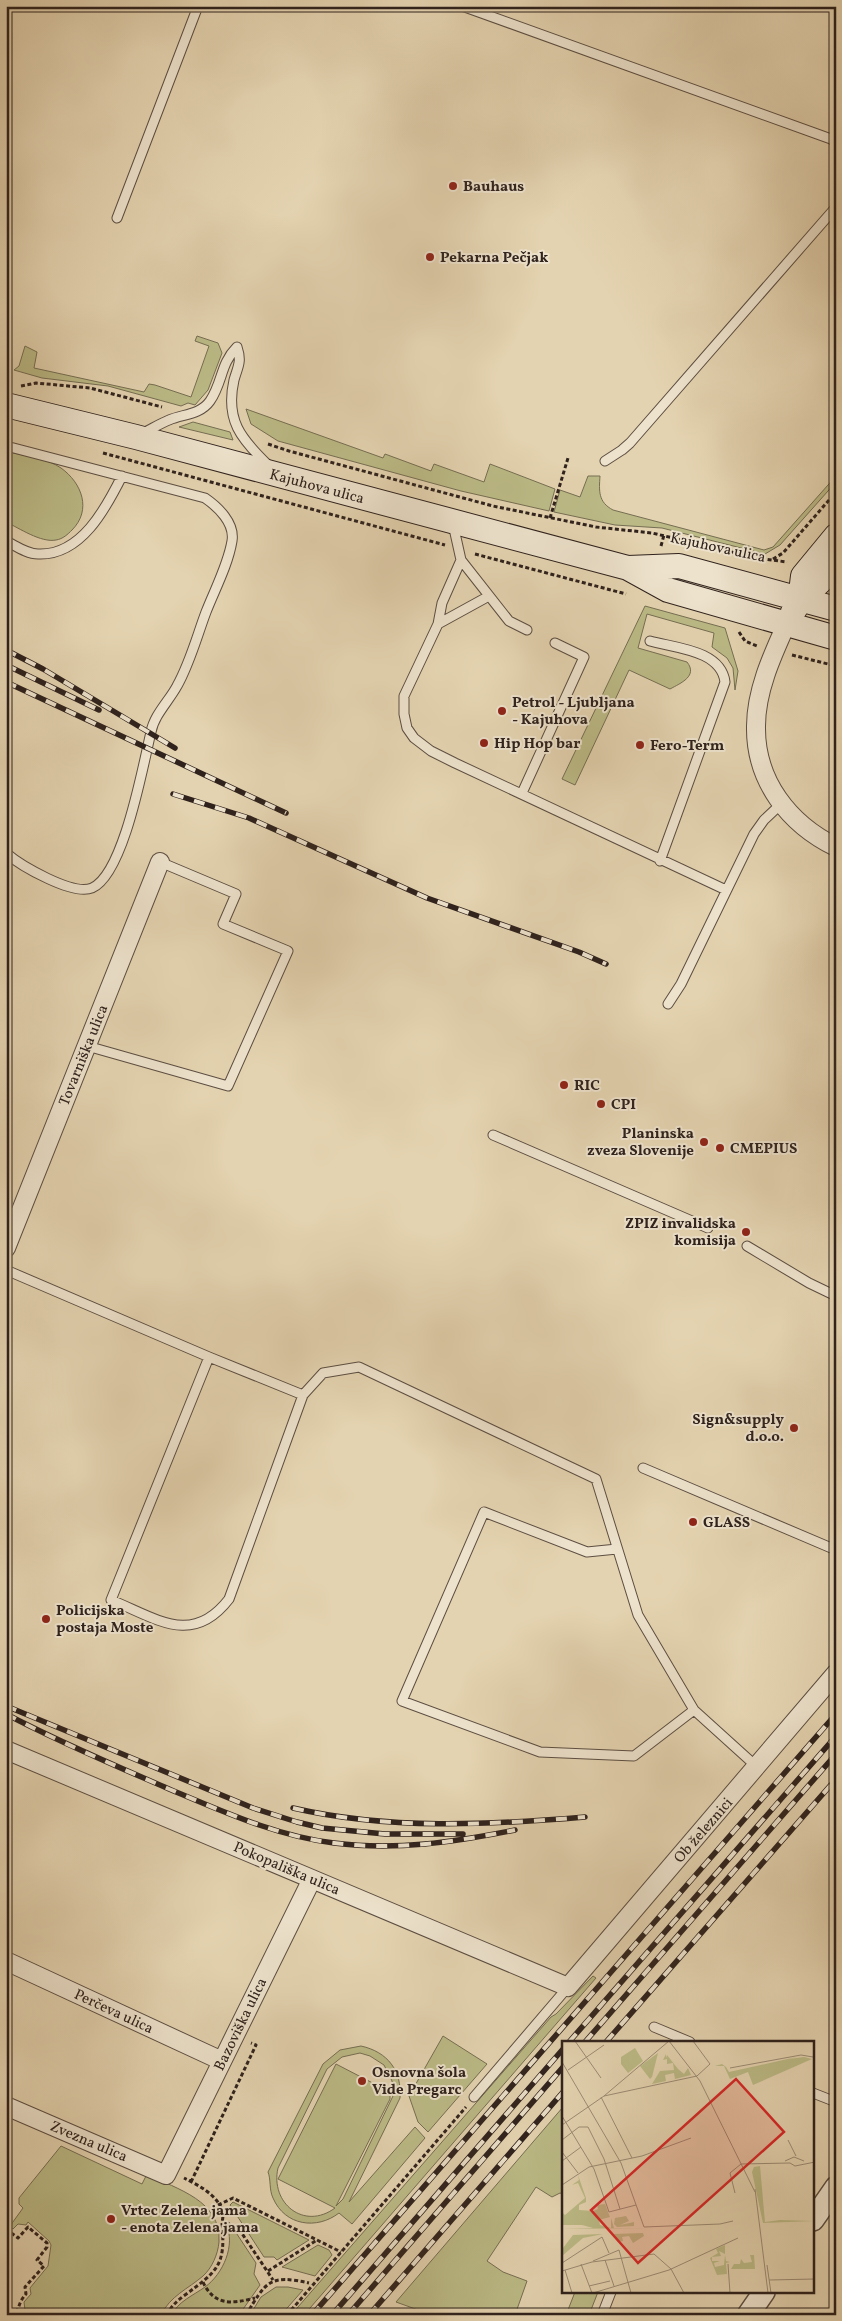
<svg xmlns="http://www.w3.org/2000/svg" width="842" height="2321" font-family="Vollkorn,serif">
<style>
.green{fill:#bbba86;stroke:#756e52;fill-rule:evenodd}
.lines{fill:none;stroke-linecap:round;stroke-linejoin:round}
.service-casing{stroke:#5c4e42;stroke-width:11}
.minor-casing{stroke:#5c4e42;stroke-width:20}
.tertiary-casing{stroke:#5c4e42;stroke-width:24}
.secondary-casing{stroke:#2f221d;stroke-width:26}
.path{stroke:#2f221d;stroke-width:3;stroke-dasharray:4 2.5;stroke-linecap:butt}
.service{stroke:#ede2cc;stroke-width:9}
.minor{stroke:#ede2cc;stroke-width:18}
.tertiary{stroke:#ede2cc;stroke-width:21}
.secondary{stroke:#ede2cc;stroke-width:24}
.rail-casing{stroke:#2f221d;stroke-width:5.5}
.rail{stroke:#ede2cc;stroke-width:4;stroke-dasharray:11;stroke-linecap:butt}
.poi-dot{fill:#8f2418;stroke:#ede2cc;stroke-width:2}
.labels{text-anchor:middle;stroke-width:4;stroke-linejoin:round;paint-order:stroke}
.poi-label{font-size:15px;font-weight:bold;fill:#2f221d;stroke:#ede2cc;text-anchor:start}
.street-label{font-size:15px;fill:#2f221d;stroke:#ede2cc}
.inset-road{fill:none;stroke:#9c8c75;stroke-width:1}
.view{fill:#d62828;fill-opacity:0.15;stroke:#d62828;stroke-width:2.5}
.inset-edge{fill:none;stroke:#2f221d;stroke-width:2.5}
</style>
<rect width="100%" height="100%" fill="#e4d3b0"/>
<filter id="stains"><feTurbulence type="fractalNoise" baseFrequency=".004" numOctaves="4"/><feColorMatrix values="0 0 0 0 .2 0 0 0 0 .09 0 0 0 0 .02 0 0 0 .5 -.17"/></filter>
<radialGradient id="worn" r=".72"><stop offset=".6" stop-color="#630" stop-opacity="0"/><stop offset="1" stop-color="#630" stop-opacity=".3"/></radialGradient>
<path class="green" d="M 197,336 L 218,343 L 222,353 L 208,390 L 195,405 L 188,403 L 181,406 L 108,386 L 42,378 L 14,370 L 19,366 L 25,346 L 37,352 L 34,368 L 144,392 L 149,384 L 155,385 L 191,397 L 209,346 L 195,341 Z
M 246,409 L 383,458 L 385,454 L 431,471 L 434,464 L 484,482 L 490,464 L 555,489 L 549,511 L 461,491 L 278,441 L 251,424 Z
M 193,422 L 230,432 L 233,440 L 179,427 Z
M 6,451 C 23,456 47,458 61,468 C 82,483 92,510 72,530 C 68,534 63,539 56,540 C 41,543 19,528 6,522 Z
M 588,476 L 600,476 C 599,491 598,502 613,510 L 764,550 L 773,547 L 836,476 L 836,482 L 780,545 L 765,554 L 662,528 L 615,525 L 554,512 L 560,490 L 580,497 Z
M 645,606 L 725,628 L 738,671 L 735,690 L 733,668 L 727,658 L 712,647 L 714,633 L 647,614 L 638,648 L 687,662 C 698,676 681,683 670,689 L 629,670 L 575,785 L 562,779 Z
M 593,1976 L 596,1978 L 304,2315 L 291,2315 L 551,2017 L 556,2014 Z
M 443,2036 L 487,2064 L 428,2132 L 418,2122 L 409,2096 Z
M 361,2046 C 388,2052 402,2071 400,2098 L 349,2202 L 415,2127 L 425,2138 L 352,2224 L 339,2213 C 317,2230 285,2226 273,2198 C 269,2190 271,2179 268,2172 L 323,2064 L 340,2050 ZM 360,2053 L 370,2056 L 384,2065 L 392,2081 L 393,2096 L 343,2199 L 336,2206 L 390,2099 L 390,2092 L 336,2064 L 278,2179 L 335,2208 C 304,2231 270,2203 278,2168 L 327,2069 L 342,2057 Z
M 563,2107 L 563,2194 L 560,2193 L 552,2197 L 536,2187 L 487,2261 L 503,2272 L 527,2281 L 515,2315 L 432,2315 L 396,2302 Z
M 61,2146 L 142,2184 L 147,2174 C 178,2190 221,2200 219,2242 C 218,2254 212,2268 203,2276 C 188,2289 170,2296 161,2315 L 21,2315 L 25,2310 L 24,2302 L 31,2294 L 30,2288 L 48,2266 L 51,2245 L 49,2241 L 28,2222 L 26,2225 L 18,2224 L 13,2229 L 10,2226 L 23,2208 L 19,2204 L 19,2198 Z
M 233,2202 L 309,2240 L 277,2260 L 274,2257 L 264,2257 L 230,2205 Z
M 229,2222 L 256,2263 L 254,2274 L 260,2285 L 239,2315 L 172,2315 C 177,2302 194,2295 205,2287 C 223,2274 236,2245 226,2224 Z
M 318,2245 L 329,2250 L 332,2255 L 315,2276 L 282,2267 Z
M 276,2287 L 288,2287 L 303,2290 L 281,2315 L 250,2315 L 261,2297 Z
M 575,2292 L 598,2292 L 589,2315 L 566,2315 Z"/>
<g class="lines">
<g class="service-casing">
<path id="service" d="M 462,6 L 831,139 L 836,143
M 117,218 L 198,6
M 141,434 C 150,430 159,424 169,420 C 183,414 200,415 210,401 C 223,382 220,364 237,347 C 242,362 238,366 234,380 C 225,420 241,439 268,465
M 6,446 L 205,498 C 218,507 235,523 232,541 C 228,565 215,589 206,612 C 197,636 190,663 177,686 C 169,701 154,715 151,732 C 143,765 124,874 92,888 C 73,896 21,866 6,853
M 605,461 L 622,450 L 630,443 L 836,207
M 453,524 L 461,560 L 509,621 L 527,630
M 6,541 C 16,546 27,554 38,554 C 81,556 106,508 122,476
M 461,560 L 442,603 L 438,624 L 404,696 L 404,714 L 407,728 L 414,738 L 431,751 L 455,763 L 726,890
M 438,624 L 489,596
M 650,641 C 675,648 721,650 725,682 L 660,861
M 522,793 L 584,657 L 555,643
M 668,1004 L 681,984 L 754,834 L 764,820 L 781,804
M 87,1046 L 228,1086 L 288,951 L 223,924 L 236,894 L 160,862
M 493,1135 L 708,1228
M 747,1246 L 809,1283 L 836,1296
M 6,1270 L 209,1357 L 303,1395 L 323,1373 L 359,1367 L 596,1479 L 638,1615 L 694,1710 L 757,1767
M 209,1357 L 111,1600 C 156,1618 192,1647 229,1599 L 303,1395
M 643,1468 L 836,1550
M 617,1549 L 587,1552 L 484,1512 L 402,1701 L 540,1752 L 634,1756 L 694,1710
M 654,2027 L 690,2042
M 813,2093 L 836,2102
M 474,2097 L 568,1987
M 602,2315 L 611,2292"/>
</g>
<g class="minor-casing">
<path id="minor" d="M 786,625 C 772,656 756,691 756,726 C 755,781 789,824 836,847
M 6,1248 L 160,862
M 6,1750 L 568,1987 L 836,1673
M 6,1961 L 222,2061
M 6,2106 L 166,2175 L 312,1879"/>
</g>
<g class="tertiary-casing">
<path id="tertiary" d="M 813,2220 L 836,2187
M 748,2315 L 764,2292"/>
</g>
<g class="secondary-casing">
<path id="secondary" d="M 6,405 L 136,437 L 628,568 L 668,590 L 836,638
M 628,568 L 679,566 L 836,609
M 800,601 L 803,576 L 836,536
M 793,612 L 800,601 L 836,566"/>
</g>
<path class="path" d="M 21,386 L 36,383 L 90,388 L 162,407
M 268,444 L 289,451 L 493,506 L 596,527 L 652,533 L 757,558 L 787,562
M 103,453 L 445,545
M 550,518 L 568,458
M 661,546 L 664,535
M 475,554 L 626,594
M 773,559 L 783,553 L 836,492
M 739,632 L 745,641 L 757,646
M 792,655 L 836,666
M 191,2182 L 256,2045 L 251,2043
M 6,2195 L 9,2198
M 218,2205 L 233,2198 L 341,2252
M 6,2229 L 18,2238 L 28,2227 L 47,2243 L 47,2247 L 37,2260 L 44,2266 L 25,2287 L 26,2294 C 18,2303 20,2308 14,2315
M 239,2229 L 273,2280
M 268,2271 L 317,2240
M 203,2282 C 214,2306 232,2304 255,2298
M 400,2313 L 404,2315
M 167,2315 C 171,2306 177,2301 185,2295 C 216,2272 226,2266 222,2226 C 222,2222 223,2218 223,2214 C 220,2196 198,2185 184,2178
M 246,2315 C 266,2282 269,2274 309,2283
M 287,2315 L 466,2107"/>
<use href="#service" class="service"/>
<use href="#minor" class="minor"/>
<use href="#tertiary" class="tertiary"/>
<use href="#secondary" class="secondary"/>
<g class="rail-casing">
<path id="rail" d="M 6,650 L 43,669 L 175,748
M 6,665 L 99,710
M 6,682 L 286,813
M 173,794 L 249,818 L 427,898 L 579,952 L 606,964
M 6,1706 L 253,1808 L 297,1822 L 322,1828 L 385,1834 L 463,1834
M 6,1714 C 59,1742 114,1765 169,1789 C 222,1811 276,1836 334,1843 C 396,1851 454,1842 515,1830
M 293,1808 C 388,1830 489,1825 585,1817
M 569,2042 L 836,1736
M 585,2042 L 836,1754
M 606,2042 L 836,1779
M 312,2315 L 836,1714
M 332,2315 L 563,2049
M 348,2315 L 563,2067
M 369,2315 L 563,2092"/>
</g>
<use href="#rail" class="rail"/>
</g>
<g class="poi-dot">
<circle cx="453" cy="186" r="5"/>
<circle cx="430" cy="257" r="5"/>
<circle cx="502" cy="711" r="5"/>
<circle cx="484" cy="743" r="5"/>
<circle cx="640" cy="745" r="5"/>
<circle cx="564" cy="1085" r="5"/>
<circle cx="601" cy="1104" r="5"/>
<circle cx="704" cy="1142" r="5"/>
<circle cx="720" cy="1148" r="5"/>
<circle cx="746" cy="1232" r="5"/>
<circle cx="794" cy="1428" r="5"/>
<circle cx="693" cy="1522" r="5"/>
<circle cx="46" cy="1619" r="5"/>
<circle cx="362" cy="2081" r="5"/>
<circle cx="111" cy="2219" r="5"/>
</g>
<g class="labels">
<g class="poi-label">
<text x="463" y="191">Bauhaus</text>
<text x="440" y="262">Pekarna Pečjak</text>
<text x="512" y="707">Petrol - Ljubljana<tspan x="512" dy="17">- Kajuhova</tspan></text>
<text x="494" y="748">Hip Hop bar</text>
<text x="650" y="750">Fero-Term</text>
<text x="574" y="1090">RIC</text>
<text x="611" y="1109">CPI</text>
<text x="694" y="1138" text-anchor="end">Planinska<tspan x="694" dy="17">zveza Slovenije</tspan></text>
<text x="730" y="1153">CMEPIUS</text>
<text x="736" y="1228" text-anchor="end">ZPIZ invalidska<tspan x="736" dy="17">komisija</tspan></text>
<text x="784" y="1424" text-anchor="end">Sign&amp;supply<tspan x="784" dy="17">d.o.o.</tspan></text>
<text x="703" y="1527">GLASS</text>
<text x="56" y="1615">Policijska<tspan x="56" dy="17">postaja Moste</tspan></text>
<text x="372" y="2077">Osnovna šola<tspan x="372" dy="17">Vide Pregarc</tspan></text>
<text x="121" y="2215">Vrtec Zelena jama<tspan x="121" dy="17">- enota Zelena jama</tspan></text>
</g>
<g class="street-label">
<text transform="translate(317 486) rotate(15)" y="5">Kajuhova ulica</text>
<text transform="translate(718 547) rotate(12)" y="5">Kajuhova ulica</text>
<text transform="translate(83 1055) rotate(-68)" y="5">Tovarniška ulica</text>
<text transform="translate(703 1830) rotate(-49)" y="5">Ob železnici</text>
<text transform="translate(287 1868) rotate(23)" y="5">Pokopališka ulica</text>
<text transform="translate(114 2011) rotate(25)" y="5">Perčeva ulica</text>
<text transform="translate(240 2024) rotate(-64)" y="5">Bazoviška ulica</text>
<text transform="translate(89 2141) rotate(23)" y="5">Zvezna ulica</text>
</g>
</g>
<g transform="translate(562 2041)">
<rect width="252" height="252" fill="#e4d3b0"/>
<path d="M 73,7 L 81,20 L 66,32 L 59,23 L 59,16 ZM 96,12 L 90,36 L 88,38 L 78,25 ZM 104,13 L 104,17 L 105,14 L 116,28 L 122,33 L 126,27 L 129,34 L 113,38 L 112,32 L 103,34 L 104,40 L 90,43 L 98,30 L 112,29 L 111,22 L 105,23 L 105,18 L 101,19 ZM 239,15 L 227,18 L 242,16 L 250,18 L 191,44 L 186,31 L 168,38 L 162,25 L 153,25 L 160,23 L 164,26 L 167,31 ZM 198,125 L 203,181 L 218,179 L 252,180 L 201,182 L 190,131 L 192,126 ZM 16,134 L 24,157 L 24,161 L 17,164 L 17,169 L 31,170 L 36,168 L 35,164 L 43,163 L 48,176 L 37,179 L 38,184 L 49,187 L 49,177 L 52,187 L 84,187 L 0,188 L 31,187 L 20,184 L 20,180 L 20,184 L 0,184 L 0,171 L 3,174 L 23,157 L 16,142 L 10,144 L 17,139 ZM 64,175 L 67,180 L 58,184 L 72,181 L 72,185 L 55,186 L 52,183 L 53,177 ZM 81,192 L 82,195 L 71,202 L 67,195 L 60,196 L 61,200 L 56,201 L 52,193 ZM 41,193 L 21,197 L 0,215 L 1,207 L 11,194 ZM 163,204 L 163,213 L 157,210 L 159,215 L 150,216 L 150,220 L 158,220 L 152,222 L 153,226 L 162,224 L 163,214 L 164,220 L 168,221 L 164,222 L 165,233 L 155,234 L 148,217 L 156,212 L 154,208 ZM 188,214 L 192,214 L 193,228 L 169,228 L 172,223 L 178,223 L 179,218 L 182,222 L 190,221 Z" fill="#bbba86"/>
<path class="inset-road" d="M 13,0 L 39,37M 107,0 L 138,40 L 193,151M 0,21 L 59,122 L 82,186 L 158,183 L 171,180M 168,27 L 239,14 L 251,16M 6,29 L 42,4M 42,55 L 107,0M 39,56 L 70,117M 0,75 L 32,128 L 47,171 L 74,164M 0,84 L 42,55 L 135,35 L 148,23 L 131,0M 0,99 L 17,86 L 26,86 L 42,118 L 58,168M 226,99 L 234,115M 0,111 L 16,132M 0,120 L 19,106M 223,120 L 232,116 L 242,120M 179,123 L 228,122 L 233,125 L 253,121M 0,144 L 27,126 L 80,115 L 129,97M 193,148 L 206,252M 173,152 L 168,132 L 179,123M 43,219 L 52,245M 31,220 L 57,209 L 69,252M 0,222 L 40,196 L 47,212M 19,223 L 30,252M 166,223 L 168,252M 205,224 L 209,252M 3,229 L 10,252M 0,230 L 30,221 L 92,213 L 109,228 L 122,252M 207,239 L 253,238M 27,245 L 48,240M 31,252 L 107,229 L 176,197"/>
<path class="view" d="M 174,38 L 222,91 L 76,222 L 29,169 Z"/>
<rect width="252" height="252" class="inset-edge"/>
</g>
<rect width="842" height="2321" fill="none" stroke="#e4d3b0" stroke-width="25"/>
<rect x="8" y="8" width="827" height="2306" fill="none" stroke="#2f221d" stroke-width="2.5"/>
<rect x="12" y="12" width="817" height="2296" fill="none" stroke="#2f221d"/>
<rect width="100%" height="100%" filter="url(#stains)"/>
<rect width="100%" height="100%" fill="url(#worn)"/>
</svg>
